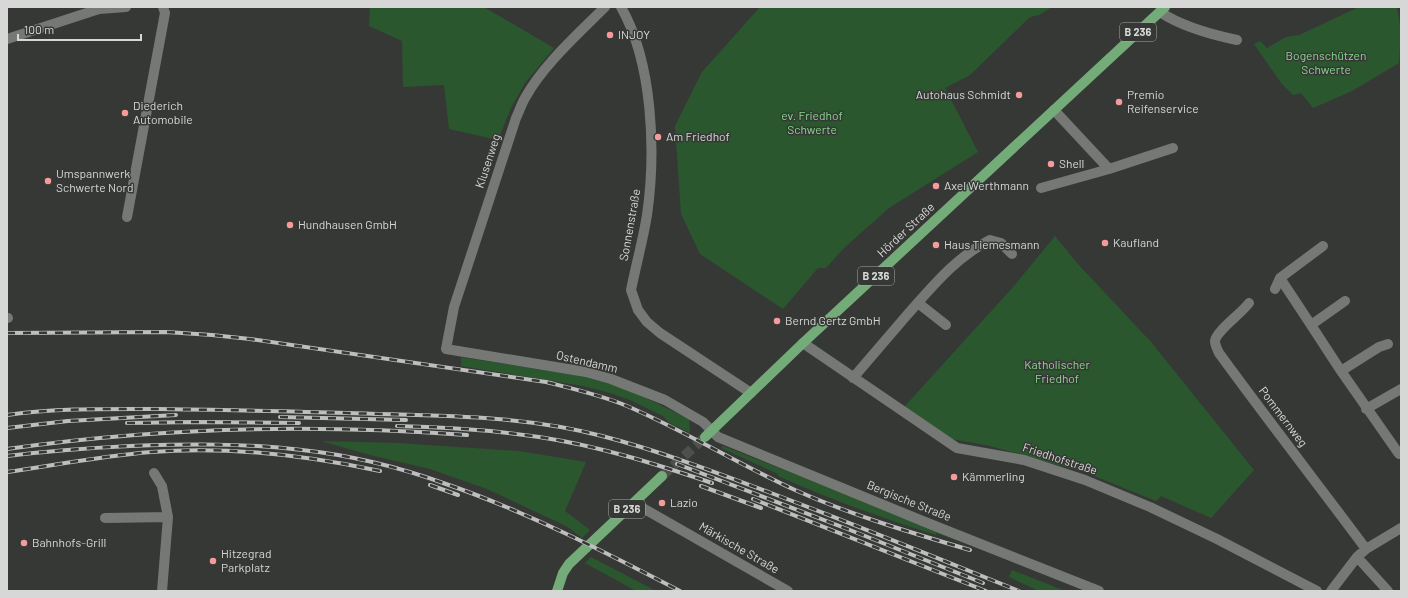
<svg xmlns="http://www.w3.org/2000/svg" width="1408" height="598" font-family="Barlow,sans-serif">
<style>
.green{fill:#2b572f}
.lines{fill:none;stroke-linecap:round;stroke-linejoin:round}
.major-tunnel{stroke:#4e504e;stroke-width:10;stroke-dasharray:10 5;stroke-linecap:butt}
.minor{stroke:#757875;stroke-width:10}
.major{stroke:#73ac79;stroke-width:10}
.rail-casing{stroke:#bdbebd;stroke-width:4}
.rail{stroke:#363836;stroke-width:2.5;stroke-dasharray:8;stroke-linecap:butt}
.poi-dot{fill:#f59b9c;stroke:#363836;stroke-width:1.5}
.labels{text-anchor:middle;stroke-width:3;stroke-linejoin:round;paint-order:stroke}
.shield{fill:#363836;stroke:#a6a7a6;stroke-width:1}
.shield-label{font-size:11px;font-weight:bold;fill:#d6d7d6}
.poi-label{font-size:12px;fill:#d6d7d6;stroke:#363836;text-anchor:start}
.park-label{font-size:12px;fill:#86d88c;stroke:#363836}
.street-label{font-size:12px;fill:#d6d7d6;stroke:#363836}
</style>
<rect width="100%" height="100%" fill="#363836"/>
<path class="green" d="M 370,7 L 484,7 L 554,48 L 525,83 L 511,108 L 498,140 L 449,129 L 444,85 L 403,87 L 402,41 L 369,26 Z
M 760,7 L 1052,7 L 1039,15 L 1030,17 L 970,75 L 945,88 L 978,152 L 889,208 L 844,248 L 826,268 L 818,268 L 783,309 L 700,254 L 681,214 L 675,126 L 702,72 Z
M 1359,7 L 1397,7 L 1401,31 L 1399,63 L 1352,91 L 1313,108 L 1301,93 L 1293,95 L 1281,83 L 1254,44 L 1260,41 L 1267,48 L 1286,37 L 1299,35 Z
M 1055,236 L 1077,263 L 1151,342 L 1254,470 L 1211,518 L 1161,496 L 1156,501 L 1087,473 L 990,446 L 952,439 L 904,407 L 1014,286 Z
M 461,357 L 587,377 L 625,388 L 689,419 L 690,433 L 668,422 L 663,416 L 630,400 L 607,392 L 583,386 L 461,366 Z
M 321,441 L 398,443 L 519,451 L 586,462 L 565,511 L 590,530 L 582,538 L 568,527 L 487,489 L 430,469 L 370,455 Z
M 723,446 L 939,530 L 967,542 L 958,541 L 936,533 L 936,535 C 882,518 829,499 778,476 L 778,474 L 721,448 Z
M 591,557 L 656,591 L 636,591 L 585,563 Z
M 1012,570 L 1065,591 L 1039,591 L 1009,577 Z"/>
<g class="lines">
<path class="major-tunnel" d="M 662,476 L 705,437"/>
<path class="minor" d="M 605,7 C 578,34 543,65 525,98 C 521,105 519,112 516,118 L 454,307 L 446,349 L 586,372 L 611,379 L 665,400 L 703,422 L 718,437 L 930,524 L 1099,591
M 621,7 C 653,63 656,152 647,215 C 643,240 636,265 631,290 L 638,310 L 647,322 L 660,333 L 751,393
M 1160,12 C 1181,26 1213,35 1237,40
M 7,39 L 99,9 L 126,7
M 1054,110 L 1109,169
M 1041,188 L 1109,169 L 1173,148
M 127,217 L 165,13 L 163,7
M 1275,289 L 1280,278
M 918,303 L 946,325
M 1249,303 C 1242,313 1216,331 1215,341 C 1215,345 1217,349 1219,353 C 1267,419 1317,483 1366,549
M 7,318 L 8,318
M 1311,325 L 1280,278 L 1323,246
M 803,343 L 957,448 L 1024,460 L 1085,480 L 1150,507 L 1217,539 L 1317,591
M 1388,344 L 1379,347 L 1341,371 L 1399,454
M 1341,371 L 1311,325 L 1345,301
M 853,378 C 871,357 889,336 907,315 C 932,287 956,257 990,240 L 1001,243 L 1012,254
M 1366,409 L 1401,389
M 154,473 L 162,486 L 168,517 L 162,591
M 634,503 L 788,591
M 105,518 L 168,517
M 1357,557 L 1388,591
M 1331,591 L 1357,557 L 1366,549 L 1401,528"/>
<path class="major" d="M 705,437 L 803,343 L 1165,7
M 557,591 L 563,573 L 569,564 L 662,476"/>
<g class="rail-casing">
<path id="rail" d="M 7,333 L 166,332 L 212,335 L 250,339 L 546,382 C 574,389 601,395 627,406 C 685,431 738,464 795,490 C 851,515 912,533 970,550
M 7,415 C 57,408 108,409 159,409 C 222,410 284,411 347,413 C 432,416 519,414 602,436 C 660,451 715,472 771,493 C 854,524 937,558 1019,591
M 280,417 L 406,420
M 127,423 L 196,422 L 299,423
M 397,426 C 445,427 492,430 539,437 C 599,446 656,464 712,483
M 7,428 L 68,421 L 176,415
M 7,449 C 159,427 314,424 467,435
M 7,456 C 48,451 89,448 130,446 C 187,444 245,443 302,450 C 349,455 402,468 446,484 C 525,511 605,552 680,591
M 677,464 L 850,530 L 983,583
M 7,472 C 55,465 103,456 151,452 C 228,446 305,455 380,471
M 430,485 L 458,495
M 701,486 L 761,508
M 753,499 L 986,591"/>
</g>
<use href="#rail" class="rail"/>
</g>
<g class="poi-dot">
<circle cx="610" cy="35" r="4"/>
<circle cx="1019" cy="95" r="4"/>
<circle cx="1119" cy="102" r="4"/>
<circle cx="125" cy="113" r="4"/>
<circle cx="658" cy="137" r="4"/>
<circle cx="1051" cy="164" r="4"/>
<circle cx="48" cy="181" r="4"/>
<circle cx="936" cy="186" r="4"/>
<circle cx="290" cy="225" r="4"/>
<circle cx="1105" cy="243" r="4"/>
<circle cx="936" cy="245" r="4"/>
<circle cx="777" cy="321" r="4"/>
<circle cx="954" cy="477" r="4"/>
<circle cx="662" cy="503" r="4"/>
<circle cx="24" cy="543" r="4"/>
<circle cx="213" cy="561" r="4"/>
</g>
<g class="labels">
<g class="shield">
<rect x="1120" y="23" width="36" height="18" rx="3"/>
<rect x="858" y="267" width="36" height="18" rx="3"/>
<rect x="609" y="500" width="36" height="18" rx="3"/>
</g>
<g class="shield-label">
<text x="1138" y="36">B 236</text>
<text x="876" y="280">B 236</text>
<text x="627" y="513">B 236</text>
</g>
<g class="poi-label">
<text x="618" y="39">INJOY</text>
<text x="1011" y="99" text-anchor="end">Autohaus Schmidt</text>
<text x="1127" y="99">Premio<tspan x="1127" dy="14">Reifenservice</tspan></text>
<text x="133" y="110">Diederich<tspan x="133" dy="14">Automobile</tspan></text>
<text x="666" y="141">Am Friedhof</text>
<text x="1059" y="168">Shell</text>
<text x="56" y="178">Umspannwerk<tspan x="56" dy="14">Schwerte Nord</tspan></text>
<text x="944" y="190">Axel Werthmann</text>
<text x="298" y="229">Hundhausen GmbH</text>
<text x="1113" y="247">Kaufland</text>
<text x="944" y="249">Haus Tiemesmann</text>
<text x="785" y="325">Bernd Gertz GmbH</text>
<text x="962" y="481">Kämmerling</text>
<text x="670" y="507">Lazio</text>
<text x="32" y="547">Bahnhofs-Grill</text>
<text x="221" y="558">Hitzegrad<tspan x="221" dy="14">Parkplatz</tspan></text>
</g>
<g class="park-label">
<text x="1326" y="60">Bogenschützen<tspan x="1326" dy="14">Schwerte</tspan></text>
<text x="812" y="120">ev. Friedhof<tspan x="812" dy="14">Schwerte</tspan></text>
<text x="1057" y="369">Katholischer<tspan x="1057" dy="14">Friedhof</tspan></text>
</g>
<g class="street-label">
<text transform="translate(488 161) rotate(-72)" y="4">Klusenweg</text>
<text transform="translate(630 225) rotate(-80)" y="4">Sonnenstraße</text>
<text transform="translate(906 230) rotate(-43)" y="4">Hörder Straße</text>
<text transform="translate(587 362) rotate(13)" y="4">Ostendamm</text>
<text transform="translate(1283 417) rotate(53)" y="4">Pommernweg</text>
<text transform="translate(1060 459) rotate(18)" y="4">Friedhofstraße</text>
<text transform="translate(909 501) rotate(22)" y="4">Bergische Straße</text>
<text transform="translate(739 548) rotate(30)" y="4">Märkische Straße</text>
</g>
</g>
<rect width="1408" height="598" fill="none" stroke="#d6d7d6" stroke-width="16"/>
<path d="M18 34v6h123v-6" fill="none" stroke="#d6d7d6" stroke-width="2"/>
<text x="24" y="34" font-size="12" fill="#d6d7d6" stroke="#363836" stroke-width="3" paint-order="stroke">100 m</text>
</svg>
